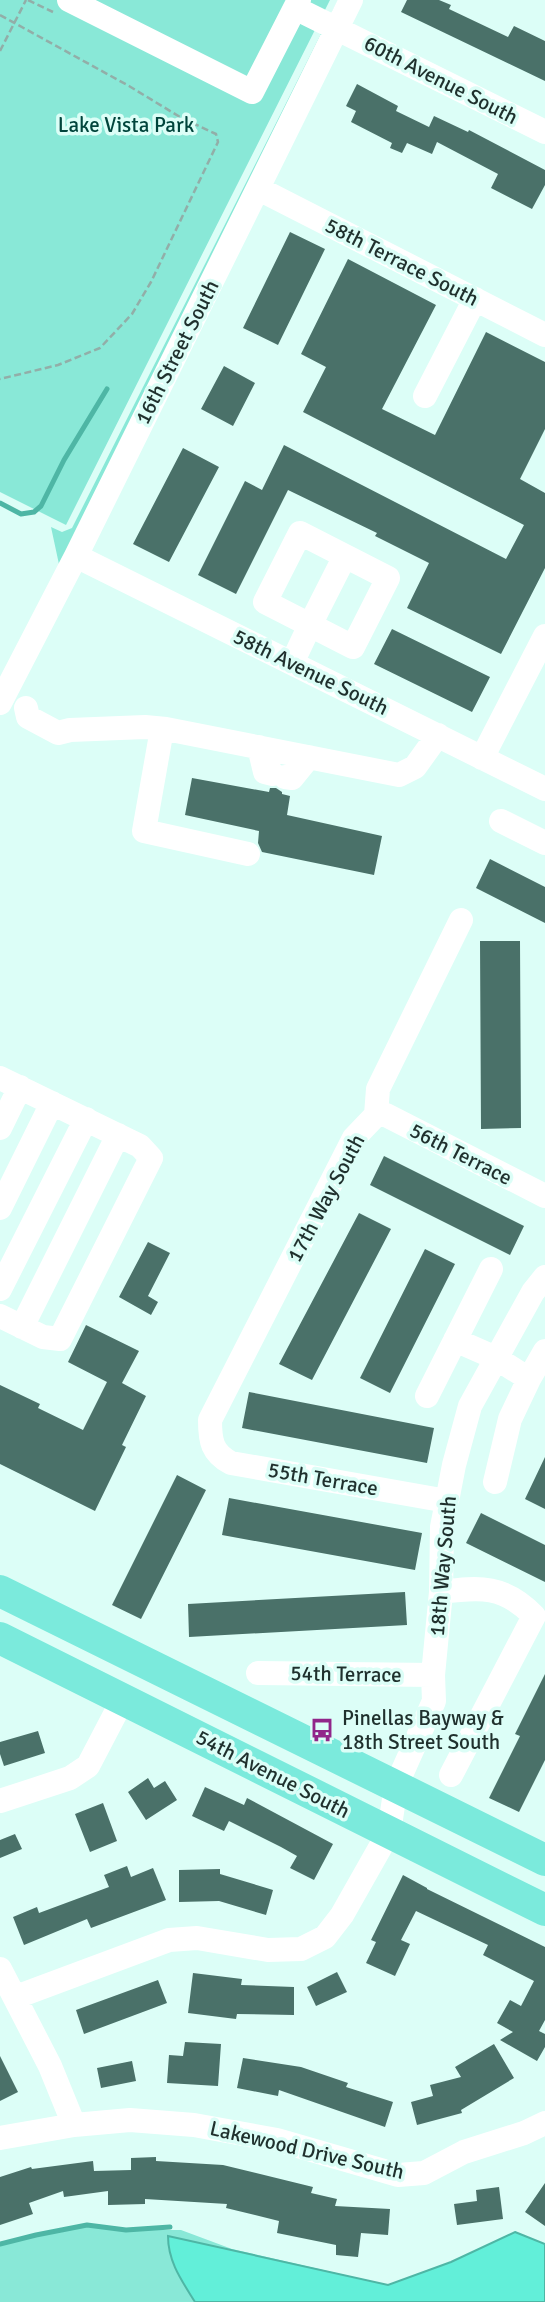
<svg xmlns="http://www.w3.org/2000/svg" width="545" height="2302" font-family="Signika,sans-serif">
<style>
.green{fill:#89e8d7}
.water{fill:#62efd9;stroke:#4eb6a5;stroke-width:2}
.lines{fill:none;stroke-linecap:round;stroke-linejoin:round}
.stream{stroke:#4eb6a5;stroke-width:5}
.building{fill:#4a7169}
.path{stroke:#92aea8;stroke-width:2.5;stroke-dasharray:7 3.5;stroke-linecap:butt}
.minor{stroke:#fff;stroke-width:24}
.major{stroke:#7beadc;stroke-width:32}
.labels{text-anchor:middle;stroke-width:7;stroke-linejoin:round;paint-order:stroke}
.street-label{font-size:21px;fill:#1f302d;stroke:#dcfef7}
.park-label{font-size:21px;fill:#01453c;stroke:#dcfef7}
.poi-label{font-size:21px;fill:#1f302d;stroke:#dcfef7;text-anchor:start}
</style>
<rect width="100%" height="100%" fill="#dcfef7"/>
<path class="green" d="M 0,0 L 330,0 L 66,525 L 0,492 Z
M 338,0 L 60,569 L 51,527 L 62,532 L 72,528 Z
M 87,2225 L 127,2230 L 181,2230 L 232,2249 L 388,2285 L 451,2262 L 515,2232 L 545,2244 L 545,2302 L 0,2302 L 0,2244 L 36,2235 Z"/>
<path class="water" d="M 515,2232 L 545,2244 L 545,2302 L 195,2302 C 182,2281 168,2262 168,2236 L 388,2285 L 451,2262 Z"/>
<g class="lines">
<path class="stream" d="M 0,503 L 21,514 L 34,512 L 41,506 L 64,460 L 107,389
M 0,2244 L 36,2235 L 87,2225 L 126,2230 L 170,2227"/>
</g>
<path class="building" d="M 407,0 L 439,0 L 451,5 L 449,9 L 508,37 L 514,26 L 545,41 L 545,81 L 401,12 Z
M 357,84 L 398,106 L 396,111 L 429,127 L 434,116 L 468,132 L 469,130 L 545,170 L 545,185 L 532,209 L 491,188 L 498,174 L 437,142 L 432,154 L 407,143 L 402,153 L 390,148 L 392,143 L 351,122 L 356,111 L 346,106 Z
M 290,232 L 325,249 L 278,345 L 243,328 Z
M 348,259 L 436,305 L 382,409 L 435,435 L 486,332 L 545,362 L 545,429 L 520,479 L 545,493 L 545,568 L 501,654 L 407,608 L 429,563 L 375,536 L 377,533 L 288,490 L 236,594 L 198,575 L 245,481 L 262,490 L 284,445 L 506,559 L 524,525 L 303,412 L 326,367 L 301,354 Z
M 224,366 L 255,383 L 233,426 L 201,409 Z
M 183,448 L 219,467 L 169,562 L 133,544 Z
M 392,629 L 490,677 L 472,712 L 374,664 Z
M 192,778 L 269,792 L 270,788 L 276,788 L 282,792 L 282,794 L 290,796 L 287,815 L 382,836 L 374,875 L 262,852 L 258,843 L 259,831 L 185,815 Z
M 490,859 L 545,887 L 545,923 L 476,888 Z
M 480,941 L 520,941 L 521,1128 L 481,1129 Z
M 384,1156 L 524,1226 L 510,1255 L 370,1185 Z
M 359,1213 L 391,1229 L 312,1380 L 279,1364 Z
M 148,1242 L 170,1253 L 148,1296 L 158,1302 L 151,1315 L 119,1297 Z
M 425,1249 L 455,1264 L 390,1393 L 360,1378 Z
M 86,1325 L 139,1351 L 122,1383 L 146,1396 L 122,1445 L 126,1447 L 95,1511 L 0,1464 L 0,1385 L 40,1404 L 38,1408 L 83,1430 L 107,1382 L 68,1362 Z
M 249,1392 L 434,1428 L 427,1463 L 242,1428 Z
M 545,1457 L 545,1509 L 525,1499 Z
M 177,1475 L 206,1490 L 141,1619 L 112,1605 Z
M 229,1498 L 422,1533 L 415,1570 L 222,1535 Z
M 481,1513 L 545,1545 L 545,1582 L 466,1543 Z
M 405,1592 L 407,1625 L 189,1637 L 188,1604 Z
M 545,1674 L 545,1760 L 519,1812 L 489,1798 L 520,1736 L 515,1734 Z
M 38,1731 L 45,1753 L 4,1766 L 0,1754 L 0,1742 Z
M 148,1778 L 154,1788 L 165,1781 L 177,1800 L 146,1820 L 128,1792 Z
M 205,1787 L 244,1805 L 247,1798 L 333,1844 L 314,1880 L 290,1868 L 297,1856 L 281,1847 L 229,1821 L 224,1831 L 192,1816 Z
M 103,1803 L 117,1841 L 90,1852 L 75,1814 Z
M 15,1834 L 22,1849 L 0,1858 L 0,1840 Z
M 127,1866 L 131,1877 L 153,1868 L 166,1900 L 91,1928 L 87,1919 L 24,1945 L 13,1917 L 37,1907 L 39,1913 L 109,1887 L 104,1875 Z
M 220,1869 L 220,1874 L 273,1890 L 266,1915 L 219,1901 L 179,1902 L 179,1870 Z
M 403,1875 L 427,1888 L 427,1889 L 545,1947 L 545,2020 L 539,2031 L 545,2034 L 545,2047 L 537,2061 L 500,2040 L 513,2032 L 497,2023 L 510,2000 L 521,2006 L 534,1981 L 483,1955 L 488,1945 L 416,1911 L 401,1940 L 410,1944 L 395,1976 L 366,1963 L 376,1942 L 371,1940 Z
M 337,1972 L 347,1992 L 316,2006 L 307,1987 Z
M 193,1973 L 242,1979 L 241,1985 L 294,1987 L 294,2015 L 237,2014 L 236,2019 L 188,2013 Z
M 158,1980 L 167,2003 L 84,2034 L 76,2010 Z
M 185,2042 L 221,2044 L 218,2086 L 167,2083 L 169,2055 L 183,2056 Z
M 494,2044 L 514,2078 L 461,2110 L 462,2113 L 417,2125 L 411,2102 L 433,2096 L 430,2085 L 461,2077 L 455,2067 Z
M 0,2056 L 18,2092 L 0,2101 Z
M 243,2058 L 301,2067 L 348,2083 L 346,2087 L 393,2102 L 385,2127 L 279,2090 L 278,2096 L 237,2088 Z
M 132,2061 L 136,2081 L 101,2088 L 97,2068 Z
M 156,2157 L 156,2161 L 223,2165 L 313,2187 L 311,2193 L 337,2199 L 335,2206 L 390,2209 L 388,2235 L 361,2233 L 358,2257 L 336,2255 L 336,2245 L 277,2233 L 279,2221 L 226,2208 L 227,2204 L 145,2199 L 145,2204 L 108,2205 L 108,2191 L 64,2197 L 63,2191 L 29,2203 L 33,2214 L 0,2225 L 0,2177 L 31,2167 L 32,2169 L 93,2161 L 94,2171 L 131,2170 L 131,2158 Z
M 545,2183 L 545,2226 L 525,2212 Z
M 499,2187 L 503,2219 L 457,2225 L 454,2204 L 477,2201 L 476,2190 Z"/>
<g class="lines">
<path class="path" d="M 28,0 L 53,12
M 0,15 L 129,86 L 180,117 L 216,134 L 218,142 L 151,282 L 132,314 L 100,348 L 58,365 L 0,379
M 0,51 L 26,0"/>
<path class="minor" d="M 69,0 L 252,92 L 299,0
M 295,8 L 545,132
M 259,189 L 545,335
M 425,396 L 475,299
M 76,556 L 545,789
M 292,663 L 310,625 L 265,602 L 300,533 L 388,578 L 353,647 L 310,625 L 345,556
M 0,703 L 76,556 L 351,0
M 26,708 L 28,717 L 58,733 L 70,730 L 145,727 L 166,729 L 399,775 L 415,767 L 438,735
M 162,729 L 144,831 L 248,854
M 259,747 L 265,772 L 273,774
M 482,758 L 545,636
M 285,777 L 292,778 L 309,757
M 501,821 L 545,843
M 0,1078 L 140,1146 L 151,1158 L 60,1339 L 43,1337 L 0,1316
M 376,1115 L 386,1115 L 545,1196
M 0,1128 L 20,1087
M 0,1208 L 52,1103
M 0,1289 L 86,1119
M 22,1327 L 118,1135
M 455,1340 L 496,1358 L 529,1379
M 427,1396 L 491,1269
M 495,1482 L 510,1419 L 529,1379 L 545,1351
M 447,1501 L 231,1463 C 212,1453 210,1441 210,1420 L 354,1138 L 376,1115 L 378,1089 L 461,920
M 441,1592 C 480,1587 504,1585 534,1616 L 451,1775
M 258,1673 L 433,1675
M 0,1801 L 70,1778 L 88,1766 L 123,1699
M 0,1969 L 50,2066 L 74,2125
M 16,1997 L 169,1940 L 197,1938 L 268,1950 L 301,1949 L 325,1937 L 342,1915 L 389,1832 L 396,1786 L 434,1701 L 433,1675 L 441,1592 L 442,1527 L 454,1465 L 470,1406 L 533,1292 L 545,1277
M 0,2138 L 74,2125 L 130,2120 L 194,2125 L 277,2140 L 398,2175 L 424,2173 L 464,2152 L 524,2133 L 545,2123"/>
<path class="major" d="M 0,1591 L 545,1860
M 0,1638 L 545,1910"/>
</g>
<defs>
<g id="bus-bare" transform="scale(1.89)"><path d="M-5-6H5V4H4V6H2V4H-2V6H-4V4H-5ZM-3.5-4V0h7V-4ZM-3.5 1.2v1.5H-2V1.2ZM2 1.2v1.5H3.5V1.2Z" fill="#91268a" stroke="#dcfef7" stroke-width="2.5" paint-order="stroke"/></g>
</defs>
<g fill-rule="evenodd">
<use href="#bus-bare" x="322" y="1730"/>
</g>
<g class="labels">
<g class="street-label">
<text transform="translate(441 80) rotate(27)" y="7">60th Avenue South</text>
<text transform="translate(402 262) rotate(27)" y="7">58th Terrace South</text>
<text transform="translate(177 352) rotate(-63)" y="7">16th Street South</text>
<text transform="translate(311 672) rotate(26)" y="7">58th Avenue South</text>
<text transform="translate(461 1154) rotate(27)" y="7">56th Terrace</text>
<text transform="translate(326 1198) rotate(-62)" y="7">17th Way South</text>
<text transform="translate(323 1479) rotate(10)" y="7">55th Terrace</text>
<text transform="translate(443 1566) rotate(-85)" y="7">18th Way South</text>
<text transform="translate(346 1674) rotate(1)" y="7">54th Terrace</text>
<text transform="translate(273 1774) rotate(27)" y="7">54th Avenue South</text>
<text transform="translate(307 2150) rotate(13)" y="7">Lakewood Drive South</text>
</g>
<g class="park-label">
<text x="126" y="132">Lake Vista Park</text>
</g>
<g class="poi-label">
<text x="342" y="1725">Pinellas Bayway &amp;<tspan x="342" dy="24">18th Street South</tspan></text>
</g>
</g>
</svg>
